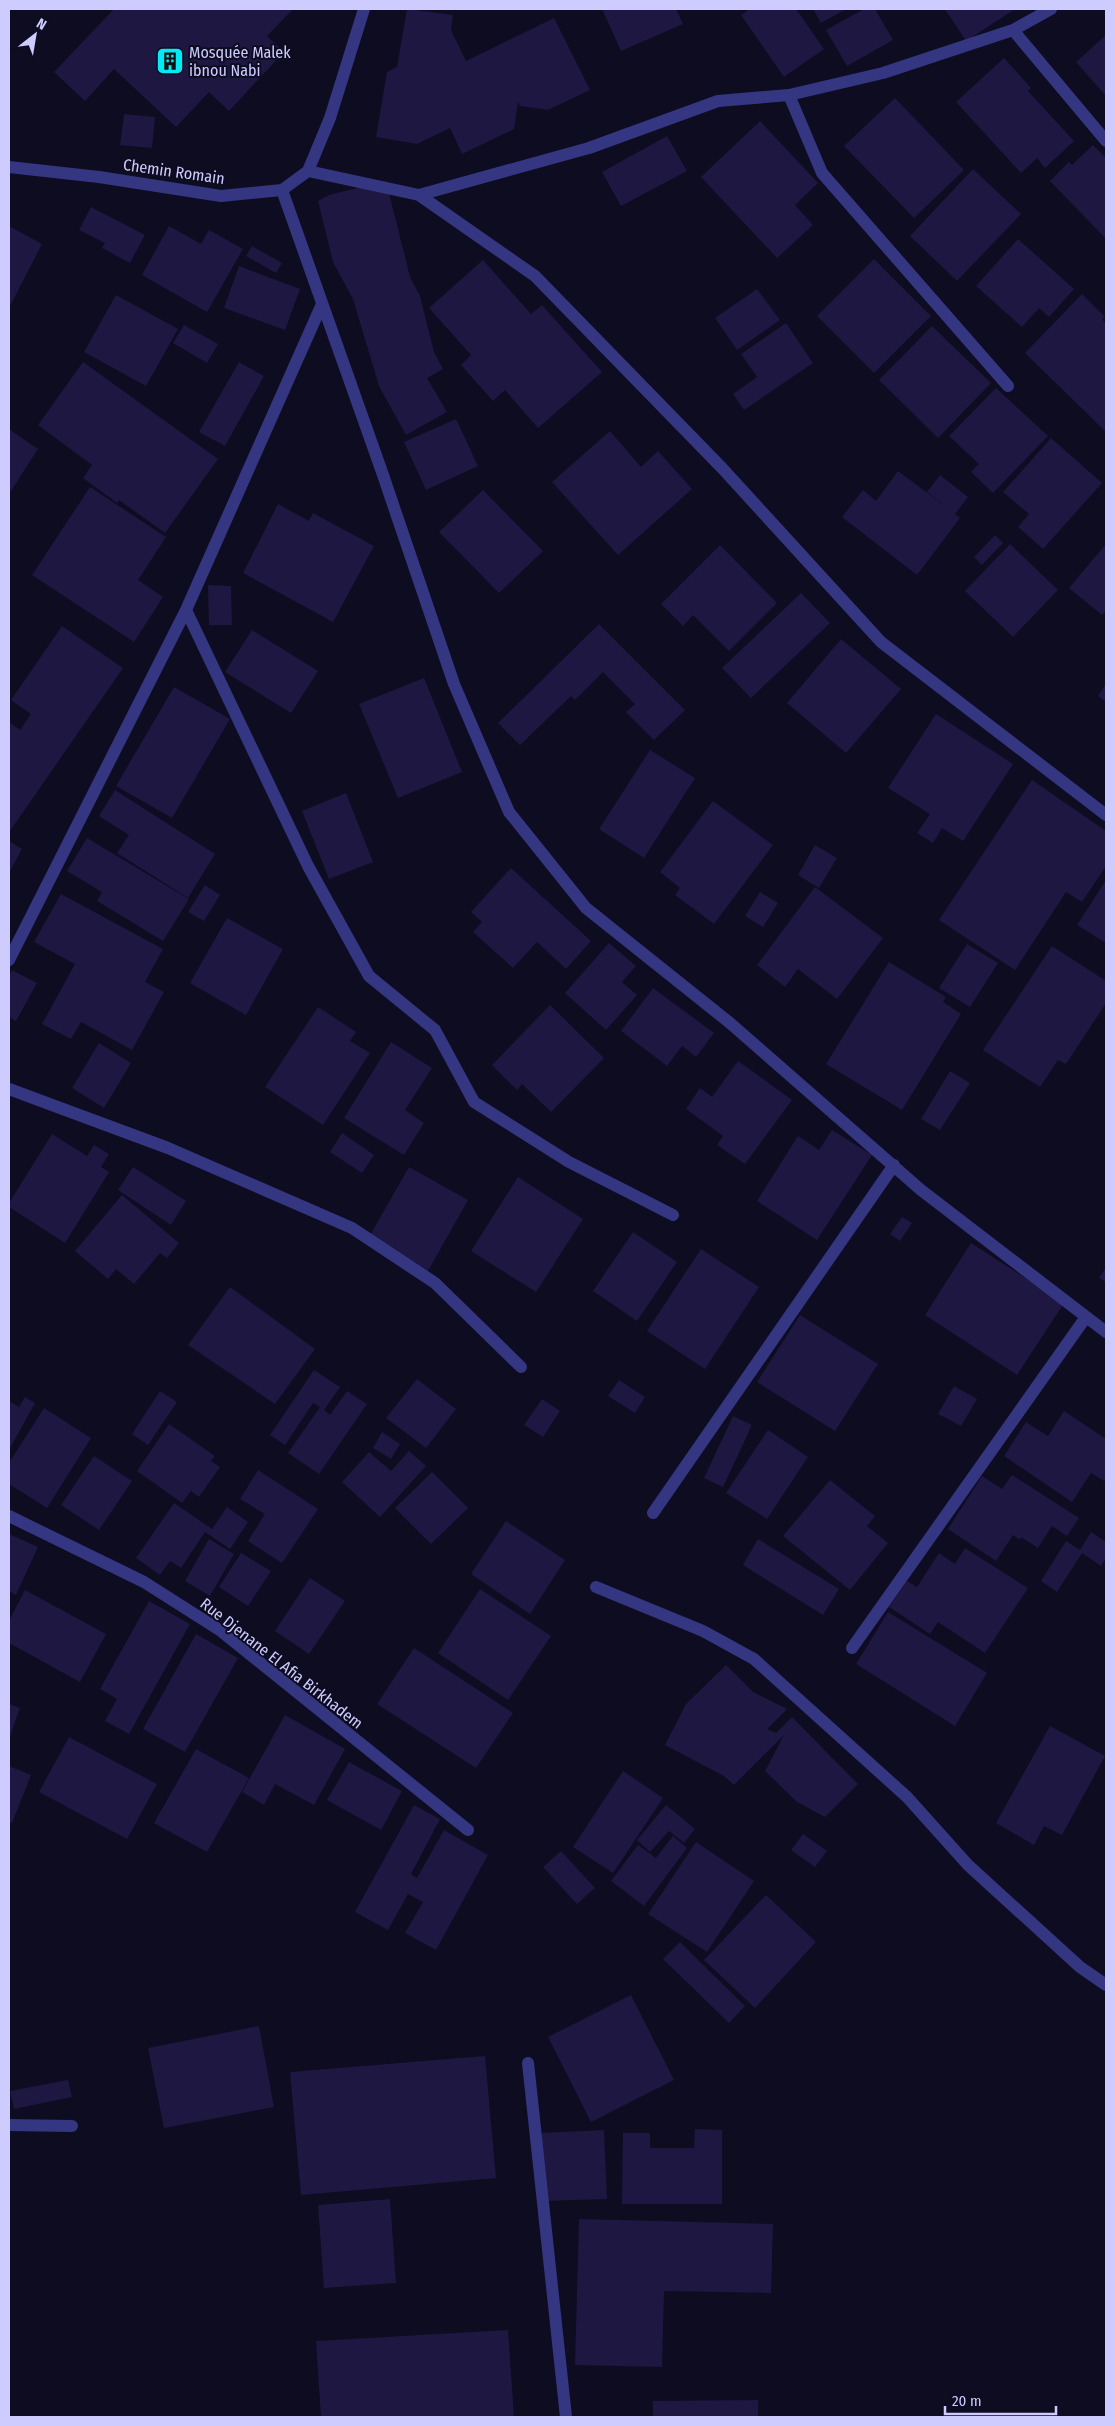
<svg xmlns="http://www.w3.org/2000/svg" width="1115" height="2426" font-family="'Fira Sans Condensed',sans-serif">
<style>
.building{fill:#1d1742}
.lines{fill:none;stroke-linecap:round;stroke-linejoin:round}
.minor{stroke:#343682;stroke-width:12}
.labels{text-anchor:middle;stroke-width:4;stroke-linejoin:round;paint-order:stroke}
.poi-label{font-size:16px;fill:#cecbff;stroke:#0e0c20;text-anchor:start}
.street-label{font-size:16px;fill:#cecbff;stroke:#0e0c20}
</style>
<rect width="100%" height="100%" fill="#0e0c20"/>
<path class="building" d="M 114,9 L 293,9 L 267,36 L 284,52 L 229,111 L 209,92 L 176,127 L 114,69 L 85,101 L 54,72 Z
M 407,9 L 453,15 L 451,30 L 466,61 L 554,18 L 590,90 L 548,110 L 520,106 L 518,102 L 514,129 L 462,154 L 450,128 L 417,144 L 376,137 L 387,72 L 397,67 Z
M 602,9 L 676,9 L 683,24 L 621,51 Z
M 750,9 L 796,9 L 824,49 L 784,77 L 741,15 Z
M 813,9 L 846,9 L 821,23 Z
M 864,9 L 875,9 L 893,40 L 847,66 L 826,30 Z
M 945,9 L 1015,9 L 966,41 Z
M 1106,35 L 1106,96 L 1076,62 Z
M 1004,58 L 1031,88 L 1028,91 L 1074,141 L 1045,168 L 1037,158 L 1021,173 L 956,102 Z
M 895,98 L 964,170 L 914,218 L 844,146 Z
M 124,114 L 155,117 L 152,148 L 120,145 Z
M 760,121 L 818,183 L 795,205 L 813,225 L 777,258 L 701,177 Z
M 667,136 L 687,171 L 621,206 L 602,172 Z
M 1093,145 L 1106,158 L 1106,239 L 1050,181 L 1069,162 L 1072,165 Z
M 973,169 L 1021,214 L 957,281 L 910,236 Z
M 386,181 L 410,277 L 420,296 L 434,352 L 443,369 L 427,378 L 447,412 L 406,435 L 379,386 L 353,299 L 333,262 L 318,201 L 329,195 Z
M 91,207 L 145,235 L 130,263 L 102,248 L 105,243 L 79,230 Z
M 9,226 L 42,244 L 9,308 Z
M 169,226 L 201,244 L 209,230 L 243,249 L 207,312 L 142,275 Z
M 1018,239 L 1074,289 L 1049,317 L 1039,308 L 1022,327 L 976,286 Z
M 252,246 L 282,263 L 276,273 L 246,256 Z
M 874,259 L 931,316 L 874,373 L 817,316 Z
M 483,260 L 531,314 L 542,305 L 602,372 L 538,428 L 505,390 L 493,401 L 461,365 L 471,355 L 429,308 Z
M 239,266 L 300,289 L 285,330 L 224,308 Z
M 757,289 L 780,320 L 737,350 L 715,318 Z
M 1082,294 L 1105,317 L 1102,319 L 1106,324 L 1106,432 L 1025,353 Z
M 116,295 L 178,329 L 146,386 L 84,352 Z
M 786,323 L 813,363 L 744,410 L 733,394 L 757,377 L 741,354 Z
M 184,325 L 218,344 L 207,363 L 173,343 Z
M 932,326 L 991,383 L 938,438 L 879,380 Z
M 83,362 L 218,459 L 165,533 L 119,500 L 117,503 L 83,478 L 92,465 L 38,425 Z
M 239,362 L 264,376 L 225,446 L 199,432 Z
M 996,388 L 1048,436 L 993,493 L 971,472 L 979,464 L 949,436 Z
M 456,419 L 478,466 L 426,490 L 404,442 Z
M 9,429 L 38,449 L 9,494 Z
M 610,431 L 641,467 L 658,451 L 692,489 L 618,555 L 552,482 Z
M 1051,438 L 1102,483 L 1043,549 L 1018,527 L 1029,514 L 1003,492 Z
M 898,471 L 953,512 L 927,492 L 940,475 L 968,497 L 955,514 L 960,518 L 917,575 L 842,517 L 863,490 L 876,501 Z
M 90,487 L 166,537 L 138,580 L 163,597 L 134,642 L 32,575 Z
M 483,490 L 543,551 L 499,593 L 439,532 Z
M 278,504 L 309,521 L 313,513 L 374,546 L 333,622 L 243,573 Z
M 995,535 L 1003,543 L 982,565 L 974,557 Z
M 1010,544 L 1058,590 L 1013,637 L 965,591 Z
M 1106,544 L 1106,610 L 1102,615 L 1069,588 Z
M 720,545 L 777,603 L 729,651 L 693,615 L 683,626 L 661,604 Z
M 208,585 L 231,586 L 232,625 L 209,625 Z
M 801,593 L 830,623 L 751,698 L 722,668 Z
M 599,624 L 685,710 L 654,740 L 626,712 L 635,704 L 603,672 L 575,700 L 571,696 L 520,745 L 498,723 Z
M 62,626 L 123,668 L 10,831 L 9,722 L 20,730 L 31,714 L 11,700 Z
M 252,630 L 318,671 L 291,713 L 225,672 Z
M 841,639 L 901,689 L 846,753 L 787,703 Z
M 424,678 L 462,772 L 398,798 L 359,704 Z
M 1106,684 L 1106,702 L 1098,696 Z
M 174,687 L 230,719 L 172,818 L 116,786 Z
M 936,714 L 1013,764 L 963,841 L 942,828 L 933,843 L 917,833 L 930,814 L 888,788 Z
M 650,750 L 695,778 L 644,858 L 599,829 Z
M 1032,780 L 1106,831 L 1106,866 L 1082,902 L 1066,892 L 1015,970 L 939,920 Z
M 115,790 L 215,854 L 188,898 L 117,853 L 129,835 L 99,816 Z
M 346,793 L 373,862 L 329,879 L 302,811 Z
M 713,801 L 773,845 L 714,924 L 675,895 L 680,888 L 660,872 Z
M 87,838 L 189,899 L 163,941 L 97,901 L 102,892 L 67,871 Z
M 9,841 L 22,849 L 9,873 Z
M 815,845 L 837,858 L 819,888 L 798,875 Z
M 511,868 L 591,941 L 566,969 L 537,942 L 513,968 L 473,932 L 482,922 L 471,912 Z
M 1106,880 L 1106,943 L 1077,925 Z
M 205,885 L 220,895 L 204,921 L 188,912 Z
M 815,887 L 883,938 L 837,999 L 798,969 L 785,987 L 757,965 Z
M 760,892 L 778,903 L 763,927 L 745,916 Z
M 61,894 L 163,949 L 145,982 L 164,992 L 132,1050 L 81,1022 L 71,1039 L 42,1024 L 75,964 L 34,942 Z
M 227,918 L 283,949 L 246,1015 L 190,983 Z
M 609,943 L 636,966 L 622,982 L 637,995 L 606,1030 L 565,993 Z
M 967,944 L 998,963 L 970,1007 L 939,988 Z
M 1052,946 L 1106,981 L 1106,1003 L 1066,1064 L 1058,1060 L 1040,1087 L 983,1050 Z
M 889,962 L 946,997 L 943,1002 L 961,1014 L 902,1110 L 826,1064 Z
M 12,970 L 37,983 L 16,1021 L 9,1017 L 9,976 Z
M 653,988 L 714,1033 L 696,1057 L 682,1046 L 667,1066 L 621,1031 Z
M 550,1005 L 604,1058 L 551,1112 L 522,1084 L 517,1090 L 492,1065 Z
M 318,1007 L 356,1032 L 350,1041 L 370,1053 L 323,1125 L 265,1087 Z
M 391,1042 L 432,1068 L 405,1110 L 424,1123 L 404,1155 L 344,1118 Z
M 99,1043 L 131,1063 L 104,1108 L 72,1088 Z
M 738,1061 L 792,1100 L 745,1164 L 717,1145 L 723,1136 L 686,1109 L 700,1088 L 712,1097 Z
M 950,1071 L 970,1083 L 940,1130 L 921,1119 Z
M 832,1130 L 872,1155 L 817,1240 L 757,1201 L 798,1136 L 819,1150 Z
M 342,1133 L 374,1155 L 362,1173 L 330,1152 Z
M 52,1134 L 87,1156 L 94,1145 L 109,1154 L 101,1167 L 109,1172 L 65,1243 L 9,1207 L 9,1203 Z
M 133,1167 L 186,1201 L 171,1225 L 118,1190 Z
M 409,1167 L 468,1200 L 428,1271 L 369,1237 Z
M 518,1177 L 583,1219 L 536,1292 L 471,1251 Z
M 122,1195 L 179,1243 L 167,1258 L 160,1253 L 134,1284 L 116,1269 L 108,1279 L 75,1251 Z
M 902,1217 L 912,1223 L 900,1241 L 890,1234 Z
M 633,1232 L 677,1262 L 637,1321 L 593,1291 Z
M 971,1243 L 1064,1303 L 1017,1375 L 925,1315 Z
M 701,1249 L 759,1287 L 705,1369 L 647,1331 Z
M 1106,1267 L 1106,1282 L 1099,1278 Z
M 230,1287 L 315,1349 L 275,1404 L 188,1345 Z
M 800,1315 L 878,1364 L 835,1431 L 757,1382 Z
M 314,1370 L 340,1387 L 324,1410 L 330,1415 L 347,1391 L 367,1404 L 319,1474 L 288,1453 L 320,1407 L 313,1403 L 285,1445 L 270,1435 Z
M 417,1379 L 456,1409 L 426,1448 L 386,1418 Z
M 619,1380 L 645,1397 L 635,1413 L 608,1396 Z
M 954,1386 L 977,1399 L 961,1426 L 938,1414 Z
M 160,1391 L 177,1402 L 148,1445 L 132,1434 Z
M 25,1397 L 35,1403 L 9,1450 L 9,1401 L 19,1407 Z
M 542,1399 L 560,1411 L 543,1437 L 524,1425 Z
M 44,1408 L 91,1438 L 47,1508 L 9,1484 L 9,1463 Z
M 1064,1411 L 1106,1439 L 1106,1478 L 1104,1481 L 1091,1473 L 1072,1502 L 1004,1456 L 1026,1422 L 1048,1436 Z
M 733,1416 L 752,1425 L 723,1487 L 704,1478 Z
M 169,1424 L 215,1456 L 211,1461 L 220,1467 L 199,1497 L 191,1491 L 182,1503 L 137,1471 Z
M 768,1430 L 808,1457 L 767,1519 L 726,1493 Z
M 382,1432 L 400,1444 L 391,1459 L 373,1448 Z
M 409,1451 L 426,1466 L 380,1517 L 342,1482 L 369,1452 L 391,1471 Z
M 94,1456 L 132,1481 L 99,1530 L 61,1505 Z
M 258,1470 L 318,1509 L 282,1563 L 248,1541 L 265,1514 L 240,1499 Z
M 432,1472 L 468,1508 L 431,1544 L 395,1508 Z
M 1012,1475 L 1079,1518 L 1067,1536 L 1052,1526 L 1038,1548 L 1021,1537 L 1020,1540 L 1013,1535 L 996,1561 L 948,1529 L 982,1476 L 1002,1489 Z
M 830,1480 L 875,1516 L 867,1526 L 888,1543 L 850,1590 L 783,1536 Z
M 174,1503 L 212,1529 L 227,1507 L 248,1522 L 230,1549 L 205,1532 L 181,1568 L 170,1561 L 160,1575 L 136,1558 Z
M 506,1521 L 565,1560 L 530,1614 L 471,1574 Z
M 1091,1532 L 1106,1542 L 1106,1558 L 1101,1566 L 1082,1553 L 1057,1592 L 1041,1581 L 1066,1541 L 1080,1550 Z
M 9,1534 L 38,1547 L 16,1595 L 9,1591 Z
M 209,1539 L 234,1554 L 210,1596 L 185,1581 Z
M 758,1539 L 839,1589 L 823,1615 L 743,1565 Z
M 965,1548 L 1028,1588 L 985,1653 L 938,1622 L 930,1634 L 889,1607 L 907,1581 L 917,1587 L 939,1553 L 955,1564 Z
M 241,1553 L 271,1571 L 248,1606 L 219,1587 Z
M 310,1578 L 345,1601 L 309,1654 L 275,1631 Z
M 480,1589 L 551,1636 L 508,1700 L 438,1653 Z
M 25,1590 L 106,1634 L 80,1682 L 9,1643 L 9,1621 Z
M 149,1601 L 190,1624 L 129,1734 L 105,1721 L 117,1699 L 100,1689 Z
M 888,1612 L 987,1673 L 955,1726 L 856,1664 Z
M 196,1634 L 238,1658 L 185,1752 L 143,1729 Z
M 414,1648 L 513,1713 L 476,1768 L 377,1704 Z
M 726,1665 L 753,1692 L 787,1709 L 767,1729 L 776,1733 L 792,1717 L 858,1784 L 825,1817 L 797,1802 L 765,1771 L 784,1735 L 734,1785 L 724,1776 L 665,1745 L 686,1704 Z
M 9,1704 L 20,1708 L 9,1739 Z
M 285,1715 L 345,1749 L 314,1805 L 275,1784 L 264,1805 L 242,1792 Z
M 1050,1726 L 1105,1756 L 1062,1835 L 1044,1826 L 1034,1845 L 996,1823 Z
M 69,1737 L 157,1784 L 127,1839 L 39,1792 Z
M 196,1749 L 249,1778 L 207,1852 L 154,1823 Z
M 349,1762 L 402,1791 L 381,1830 L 327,1800 Z
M 9,1766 L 31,1775 L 12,1823 L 9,1822 Z
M 623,1771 L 663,1798 L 613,1873 L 573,1847 Z
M 414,1805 L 440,1819 L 411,1874 L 417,1878 L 444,1830 L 488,1855 L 436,1950 L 405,1933 L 423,1902 L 408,1894 L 388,1930 L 355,1912 Z
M 666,1805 L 695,1829 L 684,1843 L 669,1831 L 650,1852 L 637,1840 Z
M 803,1834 L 827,1851 L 815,1867 L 791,1850 Z
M 673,1836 L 687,1848 L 644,1906 L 611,1881 L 638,1845 L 656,1858 Z
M 696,1842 L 754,1881 L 707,1952 L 648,1914 Z
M 561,1851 L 595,1888 L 577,1904 L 543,1867 Z
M 766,1895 L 816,1942 L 755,2008 L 704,1960 Z
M 680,1942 L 745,2006 L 729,2023 L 663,1959 Z
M 631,1995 L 674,2080 L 591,2122 L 548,2037 Z
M 259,2026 L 274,2107 L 164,2128 L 148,2048 Z
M 485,2056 L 496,2178 L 301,2195 L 290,2072 Z
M 68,2080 L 72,2097 L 14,2109 L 10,2091 Z
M 695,2129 L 722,2130 L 722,2204 L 622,2204 L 623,2133 L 650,2133 L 650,2148 L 694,2148 Z
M 604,2130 L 607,2199 L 543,2201 L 540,2133 Z
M 390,2199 L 396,2283 L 324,2288 L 318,2205 Z
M 579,2219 L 773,2224 L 771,2293 L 664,2291 L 662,2367 L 575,2365 Z
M 508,2330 L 514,2417 L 321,2417 L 316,2341 Z
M 758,2400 L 758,2417 L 653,2417 L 653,2401 Z"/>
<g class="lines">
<path class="minor" d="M 1013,30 L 1106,141
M 789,95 L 822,173 L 1008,386
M 9,167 L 99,177 L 221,196 L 282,190 L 308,171 L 330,118 L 364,9
M 308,171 L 419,195 L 535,276 L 722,468 L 881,642 L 1106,815
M 282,190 L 382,472 L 454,684 L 509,812 L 586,908 L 730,1023 L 921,1190 L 1106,1332
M 419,195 L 589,148 L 718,101 L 789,95 L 883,73 L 1013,30 L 1051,9
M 186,610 L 308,866 L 369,976 L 435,1030 L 474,1102 L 569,1162 L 673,1215
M 9,960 L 186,610 L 322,304
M 9,1089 L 168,1148 L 352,1228 L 435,1283 L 521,1367
M 653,1513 L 894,1165
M 9,1516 L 144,1582 L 221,1631 L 468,1830
M 596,1587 L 703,1631 L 754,1659 L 907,1797 L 968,1865 L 1080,1967 L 1106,1985
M 852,1648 L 1086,1317
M 528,2063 L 566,2417
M 9,2125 L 72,2126"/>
</g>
<defs>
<g id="building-square" transform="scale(1.4375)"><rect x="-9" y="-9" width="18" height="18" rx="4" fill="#00ebf6" stroke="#0e0c20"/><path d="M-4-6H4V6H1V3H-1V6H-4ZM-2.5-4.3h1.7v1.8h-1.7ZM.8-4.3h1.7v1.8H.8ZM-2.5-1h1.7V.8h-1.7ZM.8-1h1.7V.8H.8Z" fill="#111"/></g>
</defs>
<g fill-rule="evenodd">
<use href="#building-square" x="170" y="61"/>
</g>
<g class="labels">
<g class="poi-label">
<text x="189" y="58">Mosquée Malek<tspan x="189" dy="18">ibnou Nabi</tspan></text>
</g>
<g class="street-label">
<text transform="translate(174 171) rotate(8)" y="6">Chemin Romain</text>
<text transform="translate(282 1663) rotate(38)" y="6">Rue Djenane El Afia Birkhadem</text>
</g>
</g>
<rect width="1115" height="2426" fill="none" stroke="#cecbff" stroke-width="20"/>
<g transform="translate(35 35) rotate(31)" stroke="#0e0c20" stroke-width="4" paint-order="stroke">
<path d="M0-4L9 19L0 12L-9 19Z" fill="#cecbff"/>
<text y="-8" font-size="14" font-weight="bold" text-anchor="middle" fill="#cecbff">N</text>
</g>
<path d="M945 2406v8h111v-8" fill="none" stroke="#cecbff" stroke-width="2.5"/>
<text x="952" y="2406" font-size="15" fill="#cecbff" stroke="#0e0c20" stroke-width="4" paint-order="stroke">20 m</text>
</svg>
